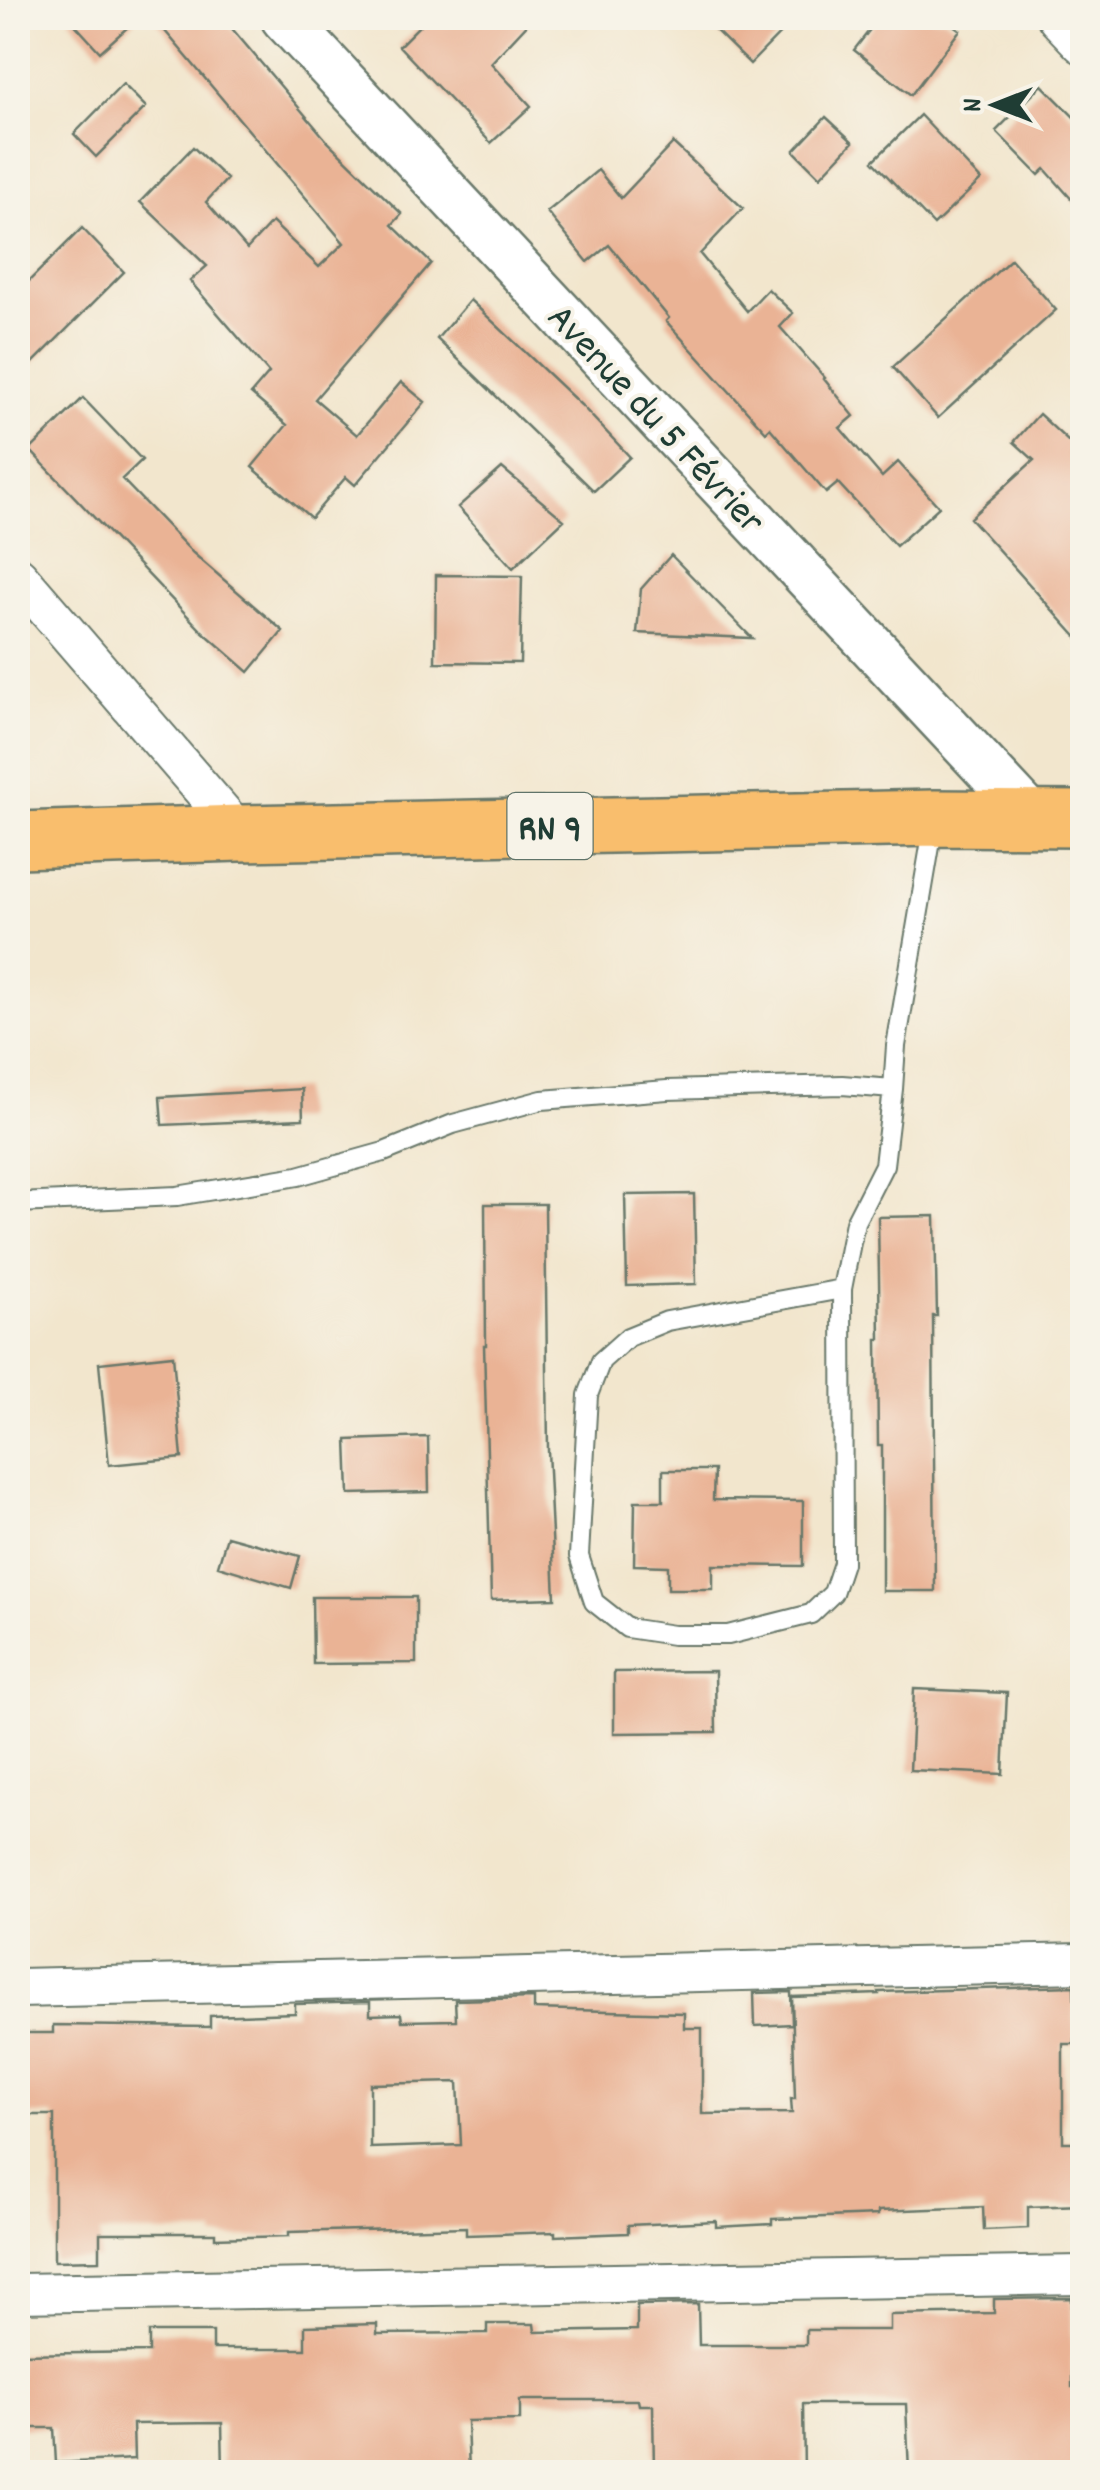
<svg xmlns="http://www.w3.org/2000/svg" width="1100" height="2490" font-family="Dekko,sans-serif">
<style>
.building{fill:#eab395;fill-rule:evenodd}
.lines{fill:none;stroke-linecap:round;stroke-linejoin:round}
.service-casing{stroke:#69786a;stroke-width:22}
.minor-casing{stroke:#69786a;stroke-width:42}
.tertiary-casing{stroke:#69786a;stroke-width:50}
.primary-casing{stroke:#69786a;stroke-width:60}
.service{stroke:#fff;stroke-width:18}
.minor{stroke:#fff;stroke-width:38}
.tertiary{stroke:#fff;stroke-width:45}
.primary{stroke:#f9be6d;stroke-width:55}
.labels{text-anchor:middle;stroke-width:8;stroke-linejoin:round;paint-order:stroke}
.shield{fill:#f7f3e8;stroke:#60746a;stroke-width:2.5}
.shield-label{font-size:38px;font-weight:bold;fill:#1f3d34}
.street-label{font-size:40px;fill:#1f3d34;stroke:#f7f3e8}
</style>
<rect width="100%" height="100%" fill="#f7f3e8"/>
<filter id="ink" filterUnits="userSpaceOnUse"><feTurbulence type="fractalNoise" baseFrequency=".01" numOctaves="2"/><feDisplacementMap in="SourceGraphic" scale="20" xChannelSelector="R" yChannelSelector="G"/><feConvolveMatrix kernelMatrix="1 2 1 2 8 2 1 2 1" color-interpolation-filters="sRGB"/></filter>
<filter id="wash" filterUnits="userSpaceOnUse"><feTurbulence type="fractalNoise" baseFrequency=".0048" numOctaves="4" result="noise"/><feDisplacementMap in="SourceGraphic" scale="40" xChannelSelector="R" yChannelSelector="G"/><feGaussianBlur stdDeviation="2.25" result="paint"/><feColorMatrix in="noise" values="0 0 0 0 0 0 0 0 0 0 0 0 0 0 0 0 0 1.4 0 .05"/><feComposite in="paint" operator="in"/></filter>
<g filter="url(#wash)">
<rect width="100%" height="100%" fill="#f2e6cd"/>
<g id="blocks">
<path class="building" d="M 69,18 L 138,18 L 100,52 Z
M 154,18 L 223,18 L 328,142 L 402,214 L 392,225 L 431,263 L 315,399 L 357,435 L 401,382 L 425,402 L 355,485 L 346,477 L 311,518 L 252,467 L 287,425 L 251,394 L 269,373 L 190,281 L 207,266 L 140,202 L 193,147 L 227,179 L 206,202 L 247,249 L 272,222 L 319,267 L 344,243 Z
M 427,18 L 533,18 L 491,63 L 531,106 L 491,143 L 399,46 Z
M 703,18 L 795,18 L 750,64 Z
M 879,18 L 944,18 L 960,30 L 911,95 L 854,50 Z
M 123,84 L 146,107 L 96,157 L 74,134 Z
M 1042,85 L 1082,125 L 1082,211 L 1045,169 L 1039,175 L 996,131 Z
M 920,115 L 981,180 L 934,225 L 873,161 Z
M 826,117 L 853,142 L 820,177 L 794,151 Z
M 673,143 L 743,208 L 700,254 L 747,311 L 768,289 L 793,313 L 780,327 L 825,378 L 824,379 L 854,416 L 840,428 L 882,477 L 898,462 L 939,507 L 896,546 L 838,483 L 826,493 L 770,428 L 766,432 L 666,321 L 669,318 L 609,245 L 588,262 L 547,212 L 598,170 L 621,198 Z
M 82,228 L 124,272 L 18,378 L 18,292 Z
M 1011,259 L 1056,310 L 938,418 L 893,367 Z
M 470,300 L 581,405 L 630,457 L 594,491 L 437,339 Z
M 83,398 L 142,460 L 122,479 L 193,553 L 283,631 L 249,672 L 201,630 L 30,450 Z
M 1039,414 L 1082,454 L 1082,643 L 970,518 L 1034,460 L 1014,442 Z
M 502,468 L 564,520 L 513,568 L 458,507 Z
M 671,555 L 752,638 L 637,633 L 641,589 Z
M 436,575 L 522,576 L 520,663 L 435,662 Z
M 302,1089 L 303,1119 L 162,1125 L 160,1097 Z
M 694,1194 L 696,1284 L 627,1286 L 625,1195 Z
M 485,1204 L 545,1204 L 548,1450 L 555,1598 L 491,1600 L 484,1345 L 486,1345 Z
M 935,1216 L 937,1316 L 933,1316 L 935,1591 L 882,1591 L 882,1445 L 878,1445 L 877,1339 L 880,1339 L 878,1217 Z
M 173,1355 L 182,1458 L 109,1465 L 99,1363 Z
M 428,1437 L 429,1492 L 349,1494 L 347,1440 Z
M 663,1470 L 714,1470 L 713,1500 L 803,1501 L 803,1566 L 713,1565 L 713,1589 L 668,1589 L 668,1566 L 634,1565 L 635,1501 L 663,1501 Z
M 227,1536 L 300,1556 L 291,1588 L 218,1566 Z
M 312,1597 L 416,1597 L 416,1663 L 313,1664 Z
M 715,1671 L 716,1732 L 614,1733 L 614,1672 Z
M 914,1689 L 1007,1693 L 1003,1774 L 910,1770 Z
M 1074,1986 L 1075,2044 L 1063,2044 L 1063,2142 L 1082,2142 L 1082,2205 L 1028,2207 L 1028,2228 L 984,2230 L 983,2207 L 878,2211 L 878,2215 L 772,2219 L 772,2224 L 716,2227 L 716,2221 L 628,2225 L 628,2233 L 555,2236 L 555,2232 L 466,2235 L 466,2227 L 289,2232 L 289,2236 L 215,2238 L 215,2233 L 100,2233 L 100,2260 L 54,2261 L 54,2115 L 18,2115 L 18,2033 L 53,2033 L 53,2025 L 210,2027 L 210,2016 L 295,2013 L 295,2004 L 370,2002 L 370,2015 L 401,2014 L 402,2021 L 456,2020 L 455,2000 L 534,1998 L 534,2009 L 684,2013 L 684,2028 L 702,2028 L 702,2114 L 792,2113 L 791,2099 L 795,2099 L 792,1997 L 879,1994 L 879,1992 ZM 458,2082 L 461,2145 L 370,2148 L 370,2084 Z
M 791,1992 L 792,2024 L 755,2026 L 754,1993 Z
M 1072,2298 L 1072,2387 L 1076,2387 L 1076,2472 L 909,2472 L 906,2404 L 803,2404 L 804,2472 L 654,2472 L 653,2405 L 639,2405 L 638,2400 L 520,2400 L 520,2420 L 467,2421 L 469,2472 L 223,2472 L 222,2423 L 133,2424 L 134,2459 L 56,2463 L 54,2428 L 18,2428 L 18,2354 L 149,2352 L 149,2332 L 213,2332 L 213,2349 L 305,2349 L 305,2326 L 377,2324 L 377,2334 L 487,2333 L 487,2324 L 534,2324 L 535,2332 L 637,2330 L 637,2305 L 698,2304 L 699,2345 L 806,2345 L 806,2330 L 890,2330 L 890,2315 L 994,2313 L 994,2299 Z"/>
</g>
</g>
<g filter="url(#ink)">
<use href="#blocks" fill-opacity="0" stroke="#69786a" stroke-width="2.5"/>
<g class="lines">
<g class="service-casing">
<path id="service" d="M 18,1203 L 177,1196 L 298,1176 L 384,1152 L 453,1124 L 542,1100 L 667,1090 L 842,1085 L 893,1089 L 896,1046 L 934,823
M 842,1289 L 667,1321 L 628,1337 L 601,1361 L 588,1395 L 579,1556 L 594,1602 L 627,1628 L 673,1635 L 728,1635 L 811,1614 L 833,1593 L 843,1563 L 842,1289 L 855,1222 L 884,1165 L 893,1089"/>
</g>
<g class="minor-casing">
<path id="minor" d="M 1057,18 L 1082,44
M 18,576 L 240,833
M 18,1988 L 1082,1963
M 18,2293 L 1082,2275"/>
</g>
<g class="tertiary-casing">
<path id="tertiary" d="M 284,18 L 1032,817"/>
</g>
<g class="primary-casing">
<path id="primary" d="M 18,840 L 240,833 L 935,818 L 1082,819"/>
</g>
<use href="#service" class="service"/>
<use href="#minor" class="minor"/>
<use href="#tertiary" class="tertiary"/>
<use href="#primary" class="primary"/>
</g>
</g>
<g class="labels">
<rect class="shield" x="507.5" y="793" width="85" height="66" rx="8"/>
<g class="shield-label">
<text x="550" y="839">RN 9</text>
</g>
<g class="street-label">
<text transform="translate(658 417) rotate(47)" y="14">Avenue du 5 Février</text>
</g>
</g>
<rect width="1100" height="2490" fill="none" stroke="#f7f3e8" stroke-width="60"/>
<g transform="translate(995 105) rotate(270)" stroke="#f7f3e8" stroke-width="8" paint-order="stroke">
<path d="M0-8L18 38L0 25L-18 38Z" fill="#1f3d34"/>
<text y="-15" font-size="28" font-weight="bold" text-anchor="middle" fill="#1f3d34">N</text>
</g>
</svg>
